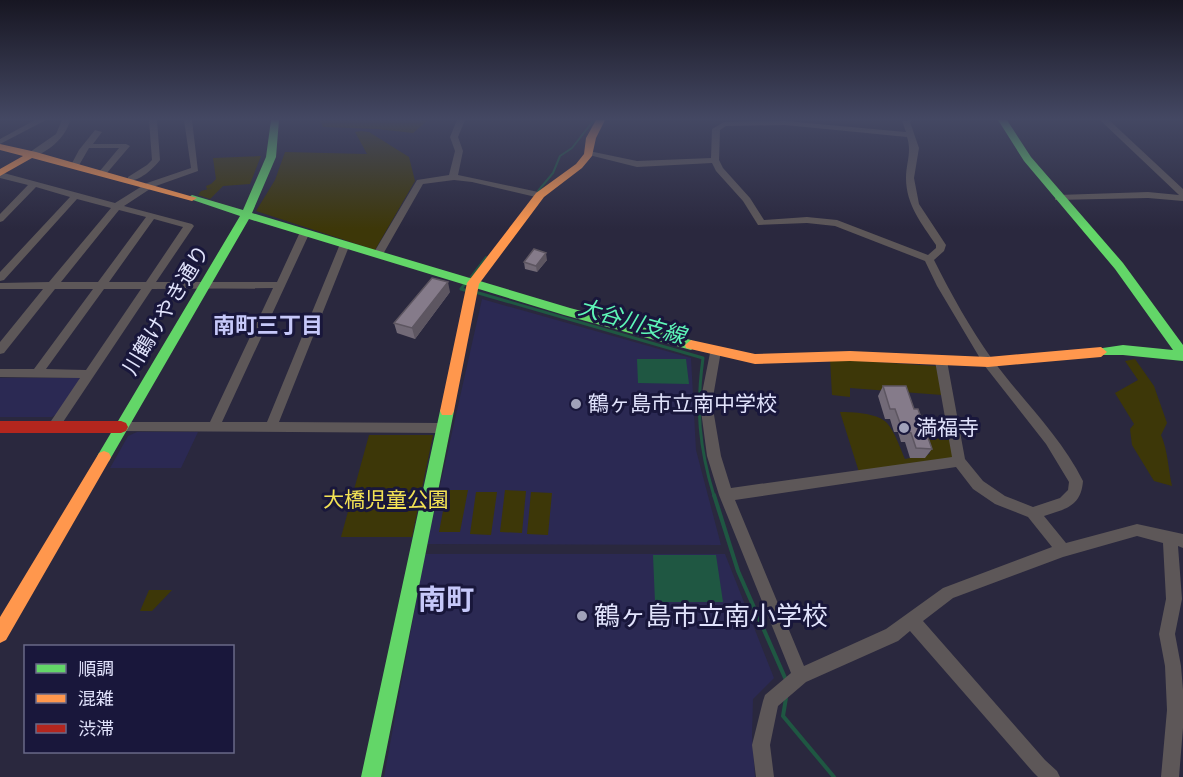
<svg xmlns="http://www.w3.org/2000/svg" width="1183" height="777" font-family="'DejaVu Sans','Noto Sans JP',sans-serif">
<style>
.built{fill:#2b2953}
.green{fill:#3d3708}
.water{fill:#1f5742}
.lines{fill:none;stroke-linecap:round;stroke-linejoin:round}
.stream-far2{stroke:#1f5742;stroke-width:2}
.stream-far1{stroke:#1f5742;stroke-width:3}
.stream{stroke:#1f5742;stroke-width:4}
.street{fill:#5d5758;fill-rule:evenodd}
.fast{fill:#63d668;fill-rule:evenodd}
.slow{fill:#ff974d;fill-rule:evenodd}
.jam{fill:#b3261e;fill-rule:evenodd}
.wall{fill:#726a77}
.shaded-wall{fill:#5d5661}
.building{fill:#857b8a;stroke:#5d5661;stroke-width:1.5}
.poi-dot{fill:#a1a2ba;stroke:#19173b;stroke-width:2}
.labels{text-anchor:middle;stroke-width:6;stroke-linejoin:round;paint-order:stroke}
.street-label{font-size:21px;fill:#e1e3fc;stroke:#19173b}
.poi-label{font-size:21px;fill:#e1e3fc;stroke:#19173b;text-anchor:start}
.park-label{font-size:21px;fill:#f3e254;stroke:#19173b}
.water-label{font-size:22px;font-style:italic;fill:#5ef7b8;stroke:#19173b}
.neighbourhood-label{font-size:22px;font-weight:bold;fill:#c6c8f9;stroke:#19173b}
.near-poi-label{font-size:26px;fill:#e1e3fc;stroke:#19173b;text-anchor:start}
.near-quarter-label{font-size:28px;font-weight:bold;fill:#c6c8f9;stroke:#19173b}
</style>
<rect width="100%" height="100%" fill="#2a283e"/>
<path class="built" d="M 482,299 L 691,358 L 696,450 L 721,545 L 427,544 Z
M 0,378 L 79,378 L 81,380 L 57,414 L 52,417 L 0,417 Z
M 137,432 L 198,432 L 181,468 L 110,468 L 128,436 Z
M 425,554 L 725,554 L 774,678 L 753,699 L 752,736 L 755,777 L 384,777 Z"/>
<path class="green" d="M 320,120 L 428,120 L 413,133 L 377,129 L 323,127 Z
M 361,131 L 369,132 L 409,157 L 415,181 L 375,250 L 256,211 L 275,180 L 285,152 L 367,154 L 355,132 Z
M 261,156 L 250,184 L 223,186 L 210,199 L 198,195 L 201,191 L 212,188 L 207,189 L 206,186 L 211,184 L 216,179 L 213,158 Z
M 830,359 L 936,366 L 942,395 L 850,388 L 850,397 L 832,395 Z
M 1135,359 L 1154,386 L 1167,423 L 1161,435 C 1168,451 1168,468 1172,486 L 1154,481 L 1132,445 L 1130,429 L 1134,424 L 1115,393 L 1138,380 L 1125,361 Z
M 840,412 C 852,412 878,413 887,423 C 895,432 900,448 905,459 L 930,454 L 919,419 L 932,418 L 948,422 L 955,459 L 859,472 Z
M 369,435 L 433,435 L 412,537 L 341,537 Z
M 447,490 L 468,490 L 460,532 L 439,532 Z
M 505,490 L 526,491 L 522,533 L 500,532 Z
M 476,492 L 497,492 L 491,535 L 470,534 Z
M 531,492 L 552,493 L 548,535 L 527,534 Z
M 149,590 L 172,590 L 152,611 L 140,611 Z"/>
<path class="water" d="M 637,359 L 686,359 L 689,384 L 638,383 Z
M 653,555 L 716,555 L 723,602 L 655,602 Z"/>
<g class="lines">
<path class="stream-far2" d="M 538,191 L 553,173 L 560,156 L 572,148 L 594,120
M 466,283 L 486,257"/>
<path class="stream-far1" d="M 467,281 L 461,289 L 468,291
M 475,292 L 703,358 C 696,409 699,447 714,496"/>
<path class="stream" d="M 714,495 L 738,571 L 786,680
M 786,698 L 783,716 L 834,777"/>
<path class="street" d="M 35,120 L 46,120 L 0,144 L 0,139 Z
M 62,120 L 70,120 C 67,136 46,156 30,156 L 30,152 L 56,134 Z
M 149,120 L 157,120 L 160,160 C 153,169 140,181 128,181 L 128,177 L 147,165 L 152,160 Z
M 184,120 L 192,120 L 198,171 L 153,187 L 124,206 L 192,224 L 194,226 L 156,282 L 277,282 L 300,232 L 305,229 L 310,232 L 222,422 L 267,422 L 340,244 L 345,241 L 350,244 L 279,422 L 441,423 L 445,424 L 447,428 L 445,432 L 441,433 L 117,431 L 115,427 L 117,423 L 121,422 L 210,422 L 273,288 L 152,289 L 57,431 L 49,431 L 47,427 L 80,378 L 0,377 L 0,369 L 34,369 L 93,289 L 55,289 L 4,353 L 0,354 L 0,342 L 43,289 L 0,289 L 0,283 L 49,282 L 111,208 L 77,199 L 4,280 L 0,281 L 0,272 L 70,197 L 36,187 L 3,221 L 0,222 L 0,214 L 28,185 L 0,178 L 0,172 L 115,203 L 147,183 L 191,168 ZM 119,210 L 146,217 L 98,282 L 61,282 ZM 154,219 L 183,227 L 146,282 L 109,282 ZM 104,289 L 141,289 L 86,370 L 46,369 Z
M 457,120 L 465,120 L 458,137 L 463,151 L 458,175 L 543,193 L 544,195 L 540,198 L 472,182 L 454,180 L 423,184 L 382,256 L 374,256 L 373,254 L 417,180 L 449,175 L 455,151 L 450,137 Z
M 912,120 L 910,122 L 919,148 L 914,178 L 919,204 L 946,245 L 944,251 L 934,260 C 951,294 970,328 992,359 C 1022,400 1060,435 1083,481 C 1081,507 1065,509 1044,516 L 1066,543 L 1137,524 L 1183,534 L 1183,548 L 1178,546 L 1182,599 L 1175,634 L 1181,666 L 1183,690 L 1183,728 L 1179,777 L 1161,777 L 1167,710 L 1165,666 L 1159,634 L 1166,599 L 1163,543 L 1137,536 L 1063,557 L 953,598 L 923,621 L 1045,760 L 1057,771 L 1060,777 L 1038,777 L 1033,772 L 910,631 L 898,641 L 806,682 L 778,706 L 770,745 L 774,777 L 756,777 L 752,745 L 763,701 L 765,695 L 791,673 L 719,495 L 707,456 L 700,403 L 711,348 L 719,348 L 721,351 L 712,403 L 721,456 L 731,488 L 952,457 L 935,361 L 941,357 L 947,361 L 965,459 L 983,481 L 1005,496 L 1033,507 L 1060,498 L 1068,490 L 1069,482 L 1046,444 L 984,365 L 937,286 L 925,261 L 835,226 L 807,223 L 758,225 L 743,201 L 716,171 L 712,163 L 637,167 L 585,154 L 589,151 L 637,161 L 711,158 L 712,129 L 724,122 L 785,121 L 906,132 L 902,121 ZM 785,125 L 907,137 C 912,152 906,163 906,178 C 906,205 922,224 936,245 L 936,248 L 928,255 L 837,220 L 807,217 L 764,220 L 750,198 L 723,168 L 719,160 L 720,130 L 726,126 ZM 956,467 L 973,489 L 995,504 L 1028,517 L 1052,547 L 943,588 L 886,629 L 804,666 L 735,500 Z
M 1100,120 L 1109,120 L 1183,189 L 1183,201 L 1148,198 L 1055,200 L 1055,196 L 1058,195 L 1148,192 L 1179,195 Z
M 95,130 L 102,132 L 93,144 L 126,144 L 130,146 L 106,174 L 103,175 L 99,172 L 119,148 L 89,148 L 78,167 L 71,165 L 79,150 Z"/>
<path class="fast" d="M 271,120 L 279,120 L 276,157 L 252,213 L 570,308 L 691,340 L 697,345 L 691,350 L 564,315 L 249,219 L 109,461 L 104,463 L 99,461 L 97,457 L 99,453 L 240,216 L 187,198 L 192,195 L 243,210 L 266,157 Z
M 998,120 L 1007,120 L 1031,157 L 1123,263 L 1183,345 L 1183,361 L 1123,355 L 1096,355 L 1095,352 L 1096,349 L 1123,345 L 1173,350 L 1115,269 L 1024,161 Z
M 447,406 L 452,407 L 454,411 L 381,777 L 361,777 L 440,411 L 442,407 Z"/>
<path class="slow" d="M 596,120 L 605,120 L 596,138 L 592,156 L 582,168 L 544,197 L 479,284 L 454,411 L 452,415 L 442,415 L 440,411 L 467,283 L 536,193 L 576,164 L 584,154 L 586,138 Z
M 0,144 L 36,152 L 197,198 L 192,201 L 32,158 L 0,176 L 0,169 L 23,156 L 0,150 Z
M 691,340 L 755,354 L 850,351 L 988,357 L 1101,347 L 1107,352 L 1101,357 L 988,367 L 850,361 L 755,364 L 686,348 L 685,345 Z
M 104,451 L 109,453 L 111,457 L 109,461 L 6,640 L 0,643 L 0,617 L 99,453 Z"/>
<path class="jam" d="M 0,421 L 121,421 L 126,423 L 128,427 L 126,431 L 121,433 L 0,433 Z"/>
</g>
<path class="wall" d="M 547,260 L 537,272 L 525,269 L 524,262 Z
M 450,292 L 415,339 L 397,333 L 394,323 Z
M 883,386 L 914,409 L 932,449 L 925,458 L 910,458 L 905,442 L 901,442 L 898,432 L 894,432 L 890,419 L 885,419 L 878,396 Z"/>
<path class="shaded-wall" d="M 546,253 L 547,260 L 537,272 L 536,266 Z
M 448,282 L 450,292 L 415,339 L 412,328 Z"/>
<path class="building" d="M 534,249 L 546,253 L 536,266 L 524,262 Z
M 432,278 L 448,282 L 412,328 L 394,323 Z
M 883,386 L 906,386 L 914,409 L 918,409 L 932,449 L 916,448 L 911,433 L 907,432 L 903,423 L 900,423 L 895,409 L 890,409 Z"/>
<linearGradient id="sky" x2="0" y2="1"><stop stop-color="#171622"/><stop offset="0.52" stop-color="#444863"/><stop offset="1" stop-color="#444863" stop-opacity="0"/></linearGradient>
<rect width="1183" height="229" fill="url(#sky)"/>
<g class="poi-dot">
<circle cx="576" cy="404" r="6"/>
<circle cx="904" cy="428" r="6"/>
<circle cx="582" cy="616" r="6"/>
</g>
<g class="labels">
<g class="street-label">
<text transform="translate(166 310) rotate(-59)" y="7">川鶴けやき通り</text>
</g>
<g class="poi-label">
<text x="588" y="411">鶴ヶ島市立南中学校</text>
<text x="916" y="435">満福寺</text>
</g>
<g class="park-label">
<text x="386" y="507">大橋児童公園</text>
</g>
<g class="water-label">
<text transform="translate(632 321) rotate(16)" y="8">大谷川支線</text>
</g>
<g class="neighbourhood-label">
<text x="268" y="333">南町三丁目</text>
</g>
<g class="near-poi-label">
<text x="594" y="625">鶴ヶ島市立南小学校</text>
</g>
<g class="near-quarter-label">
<text x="446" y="609">南町</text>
</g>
</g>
<rect x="24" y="645" width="210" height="108" fill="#19173b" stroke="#696988" stroke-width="1.5"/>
<rect x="36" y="664" width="30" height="9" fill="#63d668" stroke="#696988" stroke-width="1.5"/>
<text x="78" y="675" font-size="18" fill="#e1e3fc">順調</text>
<rect x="36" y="694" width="30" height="9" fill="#ff974d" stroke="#696988" stroke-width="1.5"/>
<text x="78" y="705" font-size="18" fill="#e1e3fc">混雑</text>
<rect x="36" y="724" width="30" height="9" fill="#b3261e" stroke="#696988" stroke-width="1.5"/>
<text x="78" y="735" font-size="18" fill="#e1e3fc">渋滞</text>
</svg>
